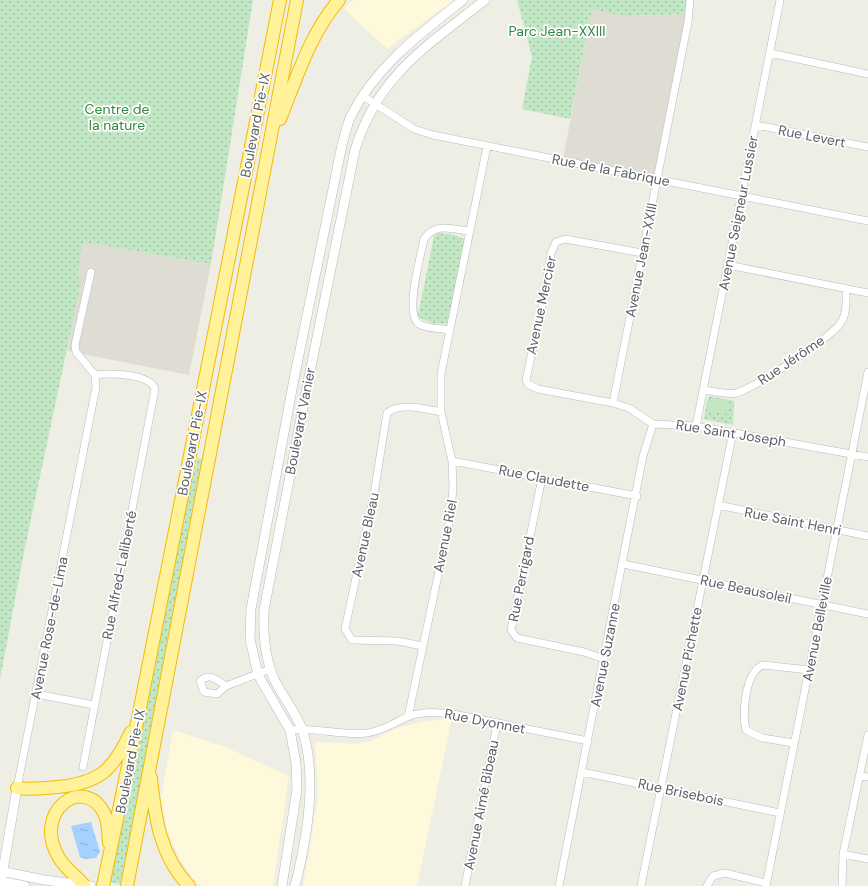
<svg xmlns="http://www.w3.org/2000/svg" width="868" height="886" font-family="'DM Sans',sans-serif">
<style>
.commercial{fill:#fef9da}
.education{fill:#dfddd3}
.grass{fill:url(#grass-dots)}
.pitch{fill:#c1e7c4}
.water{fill:url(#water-ripples)}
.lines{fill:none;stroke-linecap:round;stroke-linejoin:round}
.minor-casing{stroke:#b7babf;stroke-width:8}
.tertiary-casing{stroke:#b7babf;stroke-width:10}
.trunk-casing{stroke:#f4bb00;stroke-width:14}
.minor{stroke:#fff;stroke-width:7}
.tertiary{stroke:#fff;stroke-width:9}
.trunk{stroke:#fff29b;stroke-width:12}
.labels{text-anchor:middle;stroke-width:3.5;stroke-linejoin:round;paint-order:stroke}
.park-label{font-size:14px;fill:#33863e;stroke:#fff}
.street-label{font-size:14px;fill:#5c6065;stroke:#fff}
</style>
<defs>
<pattern id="grass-dots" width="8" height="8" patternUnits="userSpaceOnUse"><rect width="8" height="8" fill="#c1e7c4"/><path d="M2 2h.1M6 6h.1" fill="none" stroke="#a0bfa3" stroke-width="1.8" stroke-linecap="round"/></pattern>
<pattern id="water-ripples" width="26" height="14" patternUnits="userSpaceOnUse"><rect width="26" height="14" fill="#a5d1ff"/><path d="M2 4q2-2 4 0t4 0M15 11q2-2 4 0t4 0" fill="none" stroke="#8aadd2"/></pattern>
</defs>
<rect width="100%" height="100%" fill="#efeee5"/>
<path class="commercial" d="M 353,0 L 454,0 L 387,49 L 344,9 Z
M 452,718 L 417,886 L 303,886 L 318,799 L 315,742 L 356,744 L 371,741 L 400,727 L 426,721 Z
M 173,730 L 225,747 L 289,776 L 273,886 L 201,886 L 193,879 L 180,859 L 167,831 L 161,798 Z"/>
<path class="education" d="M 592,8 L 624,16 L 687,14 L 657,179 L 563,159 Z
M 83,242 L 211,264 L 189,375 L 67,351 L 81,278 L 76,277 Z"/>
<path class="grass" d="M 0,0 L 253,0 L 211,264 L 83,242 L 77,277 L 82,278 L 24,552 L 0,679 Z
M 517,0 L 689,0 L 687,14 L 624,16 L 592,9 L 570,119 L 522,109 L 532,57 Z
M 438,233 L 455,235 L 464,239 L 465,244 L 449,323 C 441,326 424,322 418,316 L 434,236 Z
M 710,396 L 734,401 L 733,425 L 704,419 L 707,400 Z
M 198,458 L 203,460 L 122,884 L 110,882 L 186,501 Z"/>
<path class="pitch" d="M 710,399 L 730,403 L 728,414 L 708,410 Z"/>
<path class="water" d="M 91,822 L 100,852 L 96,858 L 86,859 L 80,857 L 71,826 Z"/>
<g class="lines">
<g class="minor-casing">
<path id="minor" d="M 770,53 L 868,74
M 363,96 L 414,129 L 433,135 L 868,221
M 756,125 L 868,147
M 642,253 L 565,239 L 556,242 L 551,253 L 544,296 L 526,380 L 528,384 L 538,389 L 613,403 L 629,408 L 653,424 L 696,426 L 868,457
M 728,265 L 868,293
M 91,272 L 75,345 L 76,352 L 95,375
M 450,330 C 440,328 427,329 419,324 C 404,314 421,255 424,239 C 436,222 451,229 469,231
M 703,390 C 713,391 727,395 736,393 C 755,388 833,337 842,321 C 847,311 846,301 846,289
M 613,403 L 688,22 L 690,0
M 696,426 L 780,0
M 452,461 L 637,496
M 542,478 L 511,630 L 517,638 L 584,652 L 604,659
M 718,505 L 868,536
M 623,564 L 868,614
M 422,646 L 398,641 L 352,640 L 345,629 L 374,494 L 387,413 C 400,402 425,409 441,412
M 226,686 C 216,680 210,672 200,681 L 204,692 L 217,694 L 226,686 L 270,669
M 36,694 L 94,705
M 408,717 L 451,514 L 453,486 L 452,461 L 441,412 L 441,374 L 487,146
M 290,730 C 317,727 341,736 367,733 C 382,731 394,723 407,717 C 422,711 437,712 453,714 L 588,741
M 794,743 L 762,738 L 746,730 C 742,713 745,672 763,665 L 809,670
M 83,767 L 155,389 C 149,373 109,373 95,375
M 582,772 L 780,813
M 860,776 L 868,777
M 17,788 L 96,387 L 95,375
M 843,854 L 868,859
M 465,886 L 497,724
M 559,886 L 643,456 L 653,424
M 641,886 L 733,432
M 707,886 L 713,876 L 725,873 L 766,883
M 766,886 L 868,372
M 842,886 L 843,854 L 868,735"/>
</g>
<g class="tertiary-casing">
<path id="tertiary" d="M 0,871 L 44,880 L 91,886
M 0,881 L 25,886
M 1,882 L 17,788
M 282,886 L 297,789 L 296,763 L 290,730 L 258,675 L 250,639 L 251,609 L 294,379 L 342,145 C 345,135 347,124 351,116 C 376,66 421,33 463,0
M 295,886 C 307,839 318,776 302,729 C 296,713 283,697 275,681 C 265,660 263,633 264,610 L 308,382 L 355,150 C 378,75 427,46 485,0"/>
</g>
<g class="trunk-casing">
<path id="trunk" d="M 280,119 C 297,77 310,34 339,0
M 151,778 C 155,818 160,856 189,886
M 17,788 C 31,790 44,788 58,787 C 100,783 113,770 131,732
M 84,885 C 76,876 65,868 59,858 C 31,811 84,774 104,813 C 109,822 108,834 109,843
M 103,886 L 139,713 L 280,0
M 127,886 L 297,0"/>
</g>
<use href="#minor" class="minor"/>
<use href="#tertiary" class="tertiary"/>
<use href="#trunk" class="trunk"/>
</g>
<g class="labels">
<g class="park-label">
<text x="557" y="36">Parc Jean-XXIII</text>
<text x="117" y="114">Centre de<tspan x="117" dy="16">la nature</tspan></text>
</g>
<g class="street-label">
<text transform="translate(255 125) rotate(-79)" y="5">Boulevard Pie-IX</text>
<text transform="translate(812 136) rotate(11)" y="5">Rue Levert</text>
<text transform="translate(611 170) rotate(11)" y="5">Rue de la Fabrique</text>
<text transform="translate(738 213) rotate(-79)" y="5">Avenue Seigneur Lussier</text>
<text transform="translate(641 260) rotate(-79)" y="5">Avenue Jean-XXIII</text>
<text transform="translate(541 305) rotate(-78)" y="5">Avenue Mercier</text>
<text transform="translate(791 360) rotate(-34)" y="5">Rue Jérôme</text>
<text transform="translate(300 421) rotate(-79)" y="5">Boulevard Vanier</text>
<text transform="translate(731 433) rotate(9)" y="5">Rue Saint Joseph</text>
<text transform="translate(192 443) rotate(-79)" y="5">Boulevard Pie-IX</text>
<text transform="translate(544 478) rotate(11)" y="5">Rue Claudette</text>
<text transform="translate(793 521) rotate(11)" y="5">Rue Saint Henri</text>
<text transform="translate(365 535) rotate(-78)" y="5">Avenue Bleau</text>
<text transform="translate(445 536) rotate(-79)" y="5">Avenue Riel</text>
<text transform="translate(119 575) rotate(-79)" y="5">Rue Alfred-Laliberté</text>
<text transform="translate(521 579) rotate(-79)" y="5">Rue Perrigard</text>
<text transform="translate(746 589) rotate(12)" y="5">Rue Beausoleil</text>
<text transform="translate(49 628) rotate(-79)" y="5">Avenue Rose-de-Lima</text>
<text transform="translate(817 629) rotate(-79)" y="5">Avenue Belleville</text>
<text transform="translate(605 655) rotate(-79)" y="5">Avenue Suzanne</text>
<text transform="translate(687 659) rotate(-79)" y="5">Avenue Pichette</text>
<text transform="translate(485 721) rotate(11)" y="5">Rue Dyonnet</text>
<text transform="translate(130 761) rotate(-79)" y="5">Boulevard Pie-IX</text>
<text transform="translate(681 792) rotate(12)" y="5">Rue Brisebois</text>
<text transform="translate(481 805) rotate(-79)" y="5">Avenue Aimé Bibeau</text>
</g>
</g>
</svg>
